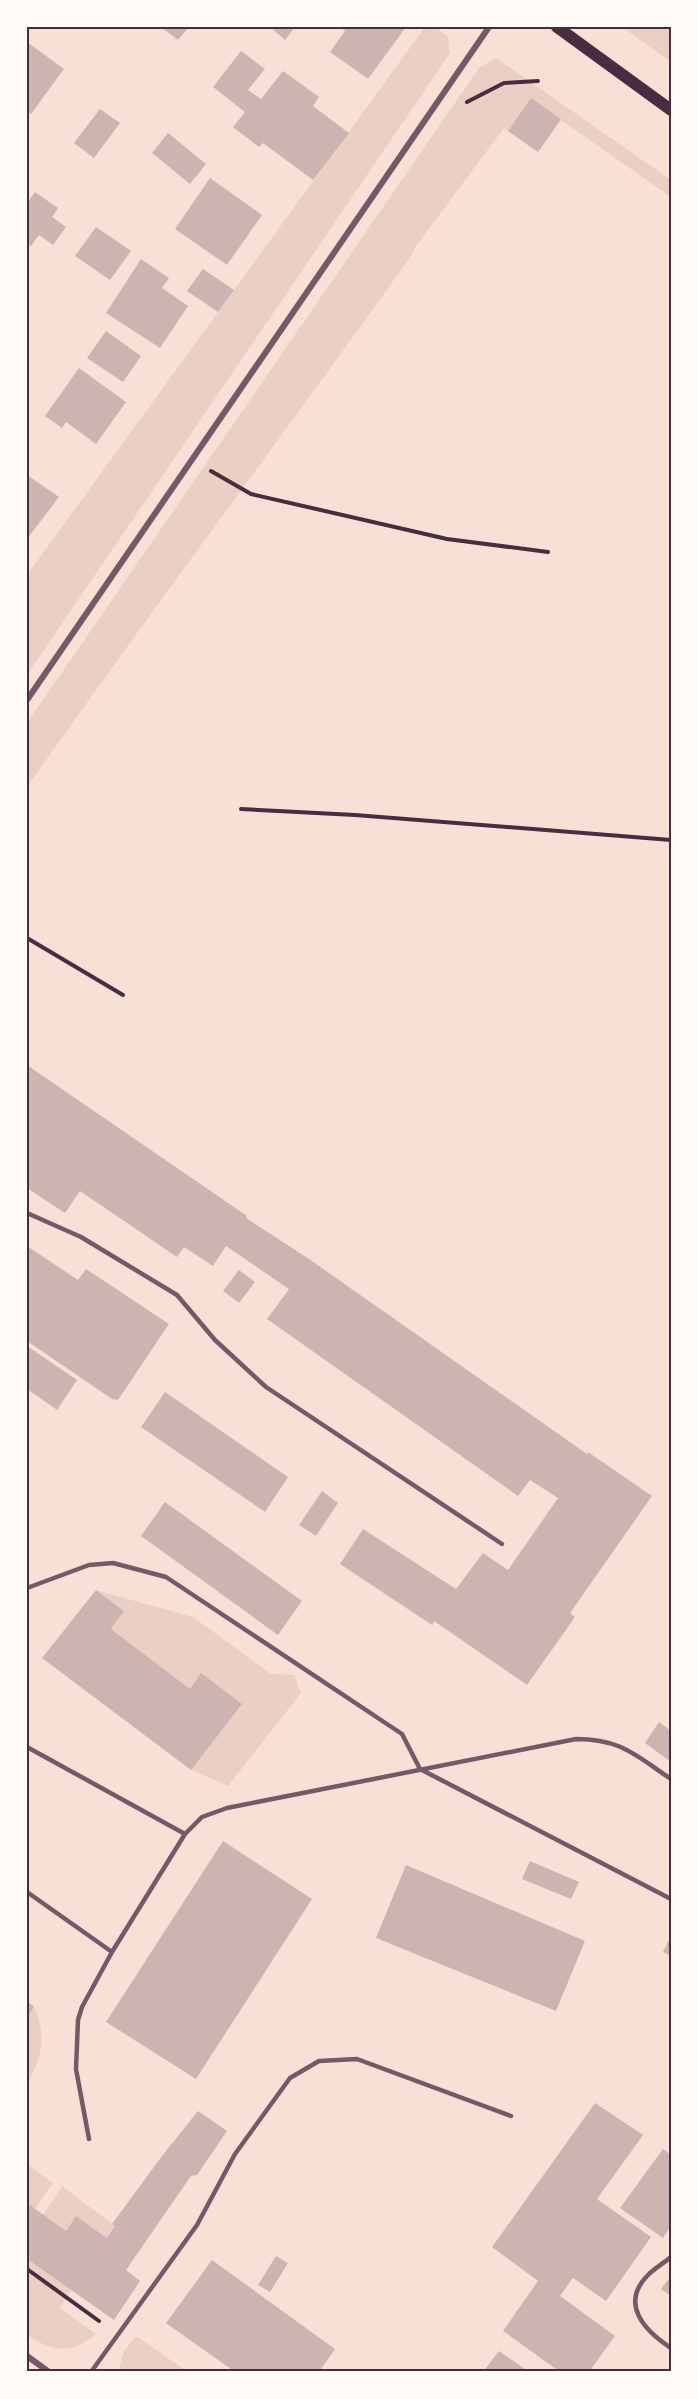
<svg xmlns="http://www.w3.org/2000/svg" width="698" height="2399" font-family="'Nunito Sans',sans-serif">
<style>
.green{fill:#ebcfc5}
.building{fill:#ccb4b1}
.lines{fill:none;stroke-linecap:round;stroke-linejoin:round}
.path{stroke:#4a2c40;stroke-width:4}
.service{stroke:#755966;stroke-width:4.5}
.minor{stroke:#755966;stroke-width:6}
.secondary{stroke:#4a2c40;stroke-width:12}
.neatline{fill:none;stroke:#4a2c40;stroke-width:2}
</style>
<rect width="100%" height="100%" fill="#f7e1d7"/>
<path class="green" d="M 425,27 L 435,27 L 448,37 L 450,53 L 27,675 L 27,575 Z
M 622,27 L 671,27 L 671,62 Z
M 496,58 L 671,180 L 671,197 L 561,120 L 538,152 L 504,128 L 416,246 L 411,256 C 284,434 153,608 27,787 L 27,723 L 479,68 Z
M 96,1590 L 193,1617 L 271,1674 L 294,1675 L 301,1693 L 228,1786 L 191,1770 L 241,1704 L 201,1674 L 190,1689 L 111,1629 L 124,1611 Z
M 34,2007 C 48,2038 41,2057 27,2085 L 27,2017 Z
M 27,2164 L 53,2183 L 35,2209 L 27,2203 Z
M 62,2186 L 115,2226 L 107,2238 L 76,2216 L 66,2231 L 43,2215 Z
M 27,2259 L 71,2290 L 60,2308 L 96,2334 C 72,2355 53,2352 27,2335 Z
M 136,2336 L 188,2372 L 118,2372 L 124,2351 Z"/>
<path class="building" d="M 161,27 L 189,27 L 178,40 Z
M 270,27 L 295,27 L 285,40 Z
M 340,27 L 406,27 L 368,79 L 330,52 L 345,31 Z
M 27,42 L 64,69 L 31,114 L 27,112 Z
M 241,51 L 265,69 L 248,90 L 261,99 L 283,71 L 319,97 L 313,106 L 349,133 L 313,180 L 263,143 L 259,147 L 233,127 L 245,112 L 213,87 Z
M 531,98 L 561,119 L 538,152 L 508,131 Z
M 100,109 L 120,123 L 94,158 L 74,143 Z
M 168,133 L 206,164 L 190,184 L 152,153 Z
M 210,178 L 262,215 L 227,265 L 175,229 Z
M 35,192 L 58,208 L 52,217 L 66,227 L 53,245 L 39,235 L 31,246 L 27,244 L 27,203 Z
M 96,227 L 131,251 L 110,280 L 75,256 Z
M 141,259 L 169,278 L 162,288 L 188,306 L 160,348 L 106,313 Z
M 203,269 L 234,290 L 218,312 L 187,291 Z
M 106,331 L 141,356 L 123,382 L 87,358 Z
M 79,368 L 126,402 L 96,444 L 66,422 L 62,428 L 45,416 Z
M 27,475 L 59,497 L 27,539 Z
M 27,1065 L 247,1216 L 246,1218 L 309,1259 L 587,1454 L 588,1452 L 652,1496 L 570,1613 L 575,1617 L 527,1685 L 434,1621 L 432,1625 L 340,1564 L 363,1529 L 456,1589 L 483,1553 L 508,1570 L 558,1498 L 530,1480 L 518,1496 L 267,1319 L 289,1289 L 226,1246 L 213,1266 L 184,1247 L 177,1257 L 80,1191 L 65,1213 L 27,1188 Z
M 27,1246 L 78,1280 L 86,1269 L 169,1324 L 118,1400 L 112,1399 L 27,1341 Z
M 239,1270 L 255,1282 L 239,1303 L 223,1291 Z
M 27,1346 L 77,1380 L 57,1410 L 27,1389 Z
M 165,1392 L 288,1477 L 265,1512 L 141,1427 Z
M 322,1491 L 338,1503 L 316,1536 L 299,1525 Z
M 165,1502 L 302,1601 L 278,1635 L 141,1536 Z
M 96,1590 L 124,1611 L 111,1629 L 190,1689 L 201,1673 L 242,1704 L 191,1770 L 42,1658 Z
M 659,1722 L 671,1731 L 671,1762 L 645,1743 Z
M 223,1841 L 312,1899 L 196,2079 L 106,2022 Z
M 530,1861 L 579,1882 L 571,1899 L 522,1879 Z
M 406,1865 L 585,1941 L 556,2011 L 376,1938 Z
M 671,1936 L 671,1956 L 663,1952 Z
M 27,2001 L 34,2007 L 27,2017 Z
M 595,2103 L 643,2135 L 597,2199 L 651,2237 L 606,2301 L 573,2278 L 560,2296 L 615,2336 L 589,2372 L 560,2372 L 503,2331 L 538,2281 L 492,2247 Z
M 198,2111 L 227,2131 L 197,2175 L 191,2176 L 126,2270 L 140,2281 L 114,2320 L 27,2259 L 27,2203 L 66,2231 L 76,2216 L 107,2238 L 115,2226 L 112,2224 L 162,2156 Z
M 663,2149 L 671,2155 L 671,2226 L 663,2238 L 620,2208 Z
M 276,2256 L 288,2263 L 270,2292 L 258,2285 Z
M 212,2260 L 335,2349 L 319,2372 L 235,2372 L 166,2323 Z
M 671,2276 L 671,2296 L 661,2289 Z
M 499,2351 L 529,2372 L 483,2372 Z"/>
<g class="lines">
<path class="path" d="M 467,102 L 504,83 L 538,81
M 211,471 L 251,494 L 447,539 L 548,552
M 241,809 L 355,815 L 671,840
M 27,938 L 123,995
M 27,2269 L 99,2321"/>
<path class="service" d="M 27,1213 L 81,1237 L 177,1295 L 215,1340 L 266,1387 L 502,1544
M 27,1588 L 89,1565 L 113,1563 L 166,1577 L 402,1734 L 420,1769 L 671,1899
M 27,1747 L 185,1834 L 202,1817 L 227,1808 L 576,1739 C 621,1739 635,1755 671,1779
M 27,1892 L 112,1952
M 89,2139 L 76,2069 L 78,2020 L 82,2007 L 112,1952 L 185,1834
M 671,2257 C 664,2263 655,2268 648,2275 C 619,2304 645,2331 671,2348
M 91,2372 L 197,2225 L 235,2154 L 290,2078 L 319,2061 L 357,2059 L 511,2116"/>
<path class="minor" d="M 27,700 L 489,27
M 27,2356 L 49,2372"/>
<path class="secondary" d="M 557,27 L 671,110"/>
</g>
<rect width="698" height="2399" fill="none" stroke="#fffaf5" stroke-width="57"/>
<rect x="28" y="28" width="642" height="2342" class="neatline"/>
</svg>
